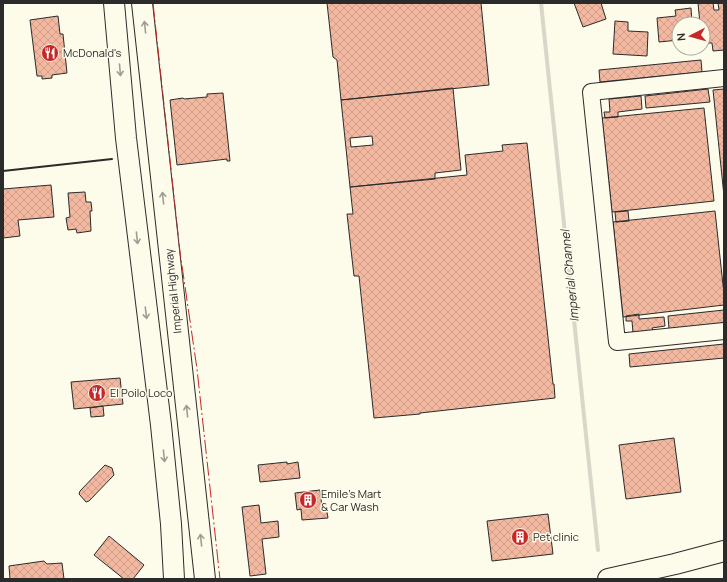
<svg xmlns="http://www.w3.org/2000/svg" width="727" height="582" font-family="Manrope,sans-serif">
<style>
.lines{fill:none;stroke-linecap:round;stroke-linejoin:round}
.stream{stroke:#d8d7c9;stroke-width:4}
.building{fill:url(#building-cross-hatch);stroke:#2b2b2b;fill-rule:evenodd}
.minor-casing{stroke:#2b2b2b;stroke-width:18}
.major-casing{stroke:#2b2b2b;stroke-width:22}
.minor{stroke:#fdfbea;stroke-width:16}
.major{stroke:#fdfbea;stroke-width:20}
.wall{stroke:#2b2b2b;stroke-width:2}
.power{stroke:#c62828;stroke-width:1;stroke-dasharray:14 3 2 3;stroke-linecap:butt}
.oneway{stroke:#9e9d94}
.labels{text-anchor:middle;stroke-width:3;stroke-linejoin:round;paint-order:stroke}
.poi-label{font-size:11px;fill:#2b2b2b;stroke:#fdfbea;text-anchor:start}
.street-label{font-size:11px;fill:#2b2b2b;stroke:#fdfbea}
.water-label{font-size:12px;font-style:italic;fill:#2b2b2b;stroke:#fdfbea}
</style>
<defs>
<pattern id="building-cross-hatch" width="8" height="8" patternUnits="userSpaceOnUse"><rect width="8" height="8" fill="#f2b8a0"/><path d="M0 0l8 8M0 8l8-8" fill="none" stroke="#d09e8a"/></pattern>
</defs>
<rect width="100%" height="100%" fill="#fdfbea"/>
<g class="lines">
<path class="stream" d="M 541,3 L 598,550"/>
</g>
<path class="building" d="M 327,3 L 481,3 L 489,85 L 341,100 L 337,60 L 333,57 Z
M 574,3 L 601,3 L 606,19 L 583,27 Z
M 698,3 L 713,3 L 714,10 L 719,10 L 718,3 L 724,3 L 724,50 L 713,51 L 712,43 L 703,43 L 703,24 L 700,24 Z
M 691,8 L 692,24 L 679,24 L 679,40 L 659,42 L 657,18 L 676,16 L 675,10 Z
M 58,16 L 60,34 L 63,34 L 67,73 L 52,75 L 52,78 L 42,79 L 42,76 L 37,76 L 30,20 Z
M 615,21 L 628,22 L 628,31 L 648,32 L 647,56 L 613,54 Z
M 701,60 L 702,72 L 600,82 L 599,70 Z
M 453,88 L 461,170 L 435,173 L 435,179 L 350,187 L 341,100 ZM 372,136 L 373,145 L 351,147 L 350,138 Z
M 708,89 L 710,102 L 646,108 L 645,96 Z
M 724,89 L 724,196 L 713,90 Z
M 223,93 L 230,161 L 227,161 L 227,159 L 177,165 L 170,100 L 183,98 L 184,99 L 207,97 L 207,94 Z
M 641,96 L 642,109 L 618,112 L 618,117 L 605,118 L 604,112 L 610,112 L 609,99 Z
M 704,108 L 714,201 L 612,212 L 602,118 Z
M 527,143 L 553,384 L 554,384 L 555,398 L 420,413 L 420,414 L 374,418 L 359,276 L 354,276 L 347,214 L 353,214 L 350,187 L 467,175 L 465,155 L 503,151 L 502,145 Z
M 51,185 L 54,217 L 18,220 L 20,236 L 3,238 L 3,189 Z
M 85,192 L 86,202 L 91,202 L 92,211 L 90,211 L 91,231 L 77,233 L 76,229 L 68,230 L 66,218 L 70,217 L 68,193 Z
M 628,211 L 629,221 L 616,222 L 615,212 Z
M 715,211 L 724,294 L 724,305 L 623,317 L 613,222 Z
M 724,310 L 724,323 L 669,329 L 668,316 Z
M 639,314 L 639,319 L 664,317 L 665,326 L 652,328 L 653,331 L 633,333 L 632,321 L 626,321 L 626,316 Z
M 724,344 L 724,358 L 630,367 L 629,354 Z
M 120,378 L 123,404 L 74,409 L 71,382 Z
M 103,406 L 104,416 L 91,417 L 90,408 Z
M 674,438 L 681,492 L 626,499 L 619,445 Z
M 287,462 L 287,464 L 298,462 L 300,478 L 260,482 L 258,465 Z
M 105,465 L 112,468 L 114,475 L 89,501 L 86,502 L 79,494 L 80,491 Z
M 320,490 L 322,507 L 326,506 L 328,518 L 302,520 L 301,509 L 297,510 L 295,493 Z
M 259,505 L 261,523 L 278,521 L 279,537 L 262,539 L 266,574 L 250,576 L 242,507 Z
M 548,514 L 553,554 L 492,561 L 487,521 Z
M 109,536 L 144,565 L 133,579 L 124,579 L 94,555 Z
M 44,561 L 47,564 L 62,563 L 64,579 L 10,579 L 9,566 Z"/>
<g class="lines">
<g class="minor-casing">
<path id="minor" d="M 724,78 L 591,92 L 617,342 L 724,331"/>
</g>
<g class="major-casing">
<path id="major" d="M 114,3 L 126,138 L 161,425 L 171,524 L 174,579
M 142,3 L 205,579
M 608,579 L 675,564 L 724,551"/>
</g>
<use href="#minor" class="minor"/>
<use href="#major" class="major"/>
<path class="wall" d="M 3,171 L 112,159"/>
<path class="power" d="M 153,3 L 180,252 L 197,369 L 220,579"/>
</g>
<defs><path id="oneway-shaft" d="M-6 0H5M1.5-3L5.5 0L1.5 3" fill="none" stroke-width="1.6" stroke-linecap="round" stroke-linejoin="round"/></defs>
<g class="oneway">
<use href="#oneway-shaft" transform="translate(145 27) rotate(-96)"/>
<use href="#oneway-shaft" transform="translate(120 70) rotate(85)"/>
<use href="#oneway-shaft" transform="translate(163 198) rotate(-96)"/>
<use href="#oneway-shaft" transform="translate(137 238) rotate(84)"/>
<use href="#oneway-shaft" transform="translate(146 313) rotate(83)"/>
<use href="#oneway-shaft" transform="translate(187 411) rotate(-96)"/>
<use href="#oneway-shaft" transform="translate(164 456) rotate(84)"/>
<use href="#oneway-shaft" transform="translate(201 540) rotate(-96)"/>
</g>
<defs>
<g id="restaurant-disc" transform="scale(0.9)"><circle r="9.5" fill="#c62828" stroke="#fdfbea"/><path d="M-5-6h1v4h1v-4h1v4h1v-4h1v5L-1.5 .5V6h-2V.5L-5-1ZM5-6V6H3V1.5H1.5Q1.5-4 5-6Z" fill="#fff"/></g>
<g id="building-disc" transform="scale(0.9)"><circle r="9.5" fill="#c62828" stroke="#fdfbea"/><path d="M-4-6H4V6H1V3H-1V6H-4ZM-2.5-4.3h1.7v1.8h-1.7ZM.8-4.3h1.7v1.8H.8ZM-2.5-1h1.7V.8h-1.7ZM.8-1h1.7V.8H.8Z" fill="#fff"/></g>
</defs>
<g fill-rule="evenodd">
<use href="#restaurant-disc" x="50" y="53"/>
<use href="#restaurant-disc" x="97" y="393"/>
<use href="#building-disc" x="308" y="500"/>
<use href="#building-disc" x="520" y="537"/>
</g>
<g class="labels">
<g class="poi-label">
<text x="63" y="57">McDonald's</text>
<text x="110" y="397">El Poilo Loco</text>
<text x="321" y="498">Emile's Mart<tspan x="321" dy="13">&amp; Car Wash</tspan></text>
<text x="533" y="541">Pet clinic</text>
</g>
<g class="street-label">
<text transform="translate(173 291) rotate(-96)" y="4">Imperial Highway</text>
</g>
<g class="water-label">
<text transform="translate(570 276) rotate(-96)" y="4">Imperial Channel</text>
</g>
</g>
<rect width="727" height="582" fill="none" stroke="#2b2b2b" stroke-width="8"/>
<g transform="translate(691 36) rotate(264)"><circle r="19" fill="#fdfbea" stroke="#a9a89e"/>
<path d="M0-3L7 15L0 10L-7 15Z" fill="#c62828"/>
<text y="-6" font-size="11" font-weight="bold" text-anchor="middle" fill="#2b2b2b">N</text>
</g>
</svg>
